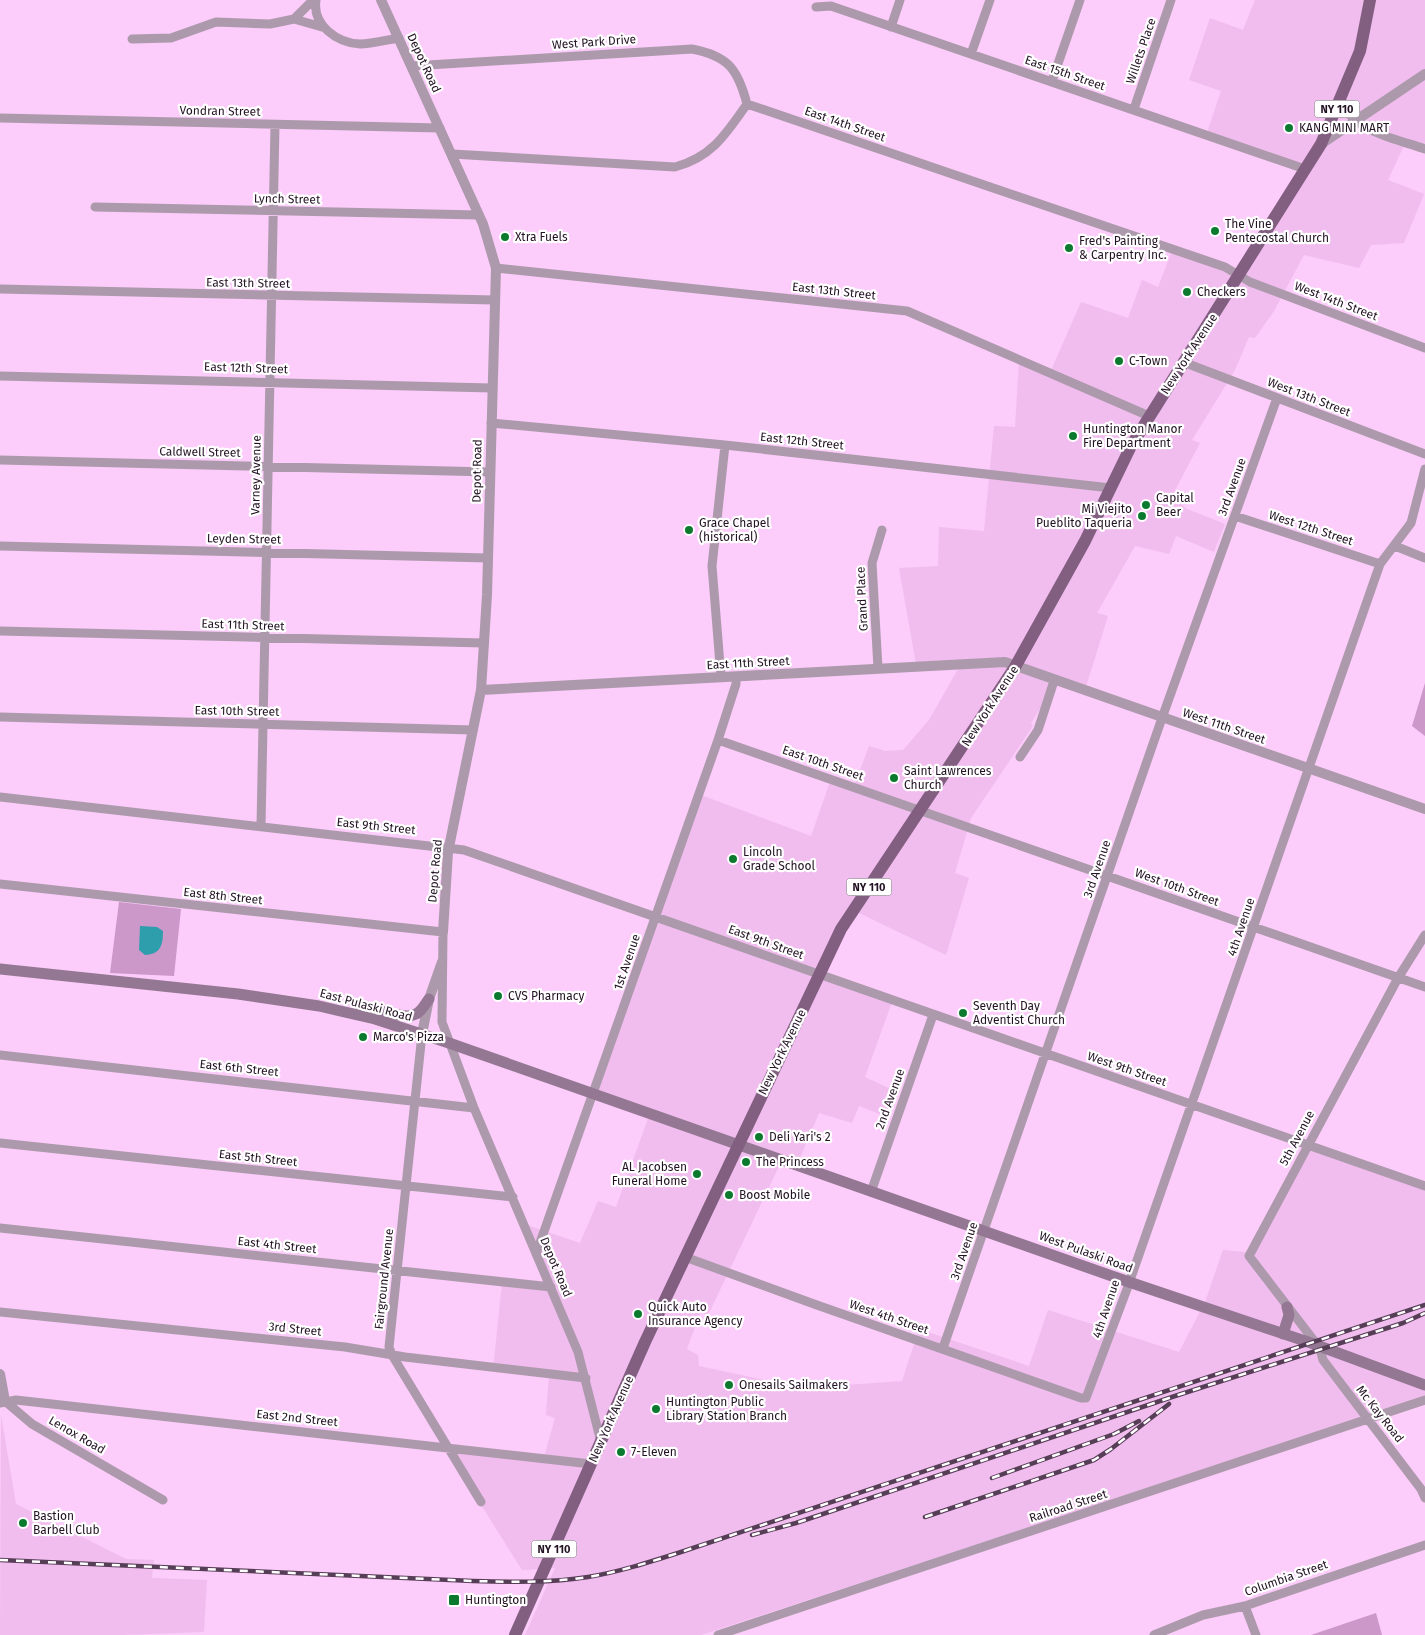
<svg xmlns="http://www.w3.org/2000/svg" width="1425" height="1635" font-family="'Fira Sans',sans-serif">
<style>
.built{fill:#f1bdef}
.green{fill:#cb98c9}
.water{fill:#2f9eac}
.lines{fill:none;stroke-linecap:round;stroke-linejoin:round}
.minor{stroke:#ad99ac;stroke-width:9}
.tertiary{stroke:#ad99ac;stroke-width:10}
.secondary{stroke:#947793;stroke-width:11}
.primary{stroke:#825e81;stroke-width:12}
.rail-casing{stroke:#563e56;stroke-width:4.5}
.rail{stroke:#fff;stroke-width:2.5;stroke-dasharray:8;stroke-linecap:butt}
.poi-dot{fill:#0b7a2e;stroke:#fff;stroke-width:2}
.labels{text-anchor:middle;stroke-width:4.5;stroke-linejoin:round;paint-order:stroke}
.shield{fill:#fff;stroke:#655965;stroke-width:1}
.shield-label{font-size:11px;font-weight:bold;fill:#231223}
.street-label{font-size:12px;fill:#231223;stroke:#fff}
.poi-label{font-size:12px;fill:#231223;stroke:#fff;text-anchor:start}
</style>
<rect width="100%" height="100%" fill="#fcccfa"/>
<path class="built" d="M 1255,0 L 1425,0 L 1425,147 L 1406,141 L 1388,180 L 1424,194 L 1404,243 L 1371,245 L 1359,268 L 1304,255 L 1274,311 L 1255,338 L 1249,337 L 1235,370 L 1192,440 L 1200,443 L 1174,492 L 1185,508 L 1225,524 L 1214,552 L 1176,536 L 1169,554 L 1135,546 L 1097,613 L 1108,616 L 1084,693 L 1052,682 L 1045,701 L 1031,723 L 1033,726 L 971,818 L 955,873 L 969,878 L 946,955 L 855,911 L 821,975 L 892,1002 L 865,1077 L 895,1091 L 885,1116 L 859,1106 L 852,1123 L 819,1113 L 797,1165 L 782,1160 L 708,1315 L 700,1313 L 687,1349 L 698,1355 L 699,1366 L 802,1388 L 902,1381 L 919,1329 L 1029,1366 L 1048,1310 L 1179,1352 L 1205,1302 L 1223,1250 L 1253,1253 L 1311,1150 L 1425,1190 L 1425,1397 L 701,1635 L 525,1635 L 555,1568 L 522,1570 L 446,1449 L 544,1457 L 555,1418 L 546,1415 L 549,1375 L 493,1369 L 502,1284 L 552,1288 L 527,1225 L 580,1243 L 598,1201 L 616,1207 L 650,1113 L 594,1094 L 701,795 L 811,836 L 830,782 L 853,789 L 869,746 L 885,751 L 903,750 L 929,720 L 962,662 L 916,664 L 899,568 L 938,566 L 939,527 L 984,531 L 994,426 L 1015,427 L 1019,362 L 1049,375 L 1081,302 L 1128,318 L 1142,280 L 1158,287 L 1172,251 L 1224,269 L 1239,278 L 1307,170 L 1206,136 L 1221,91 L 1189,80 L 1210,18 L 1243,30 Z
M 1,1415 L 16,1504 L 126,1559 L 154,1560 L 152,1578 L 207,1580 L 204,1632 L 124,1635 L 0,1635 Z"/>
<path class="green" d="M 1425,683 L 1425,736 L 1412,726 Z
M 119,902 L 181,909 L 174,976 L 110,973 Z
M 1376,1613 L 1382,1635 L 1311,1635 Z"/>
<path class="water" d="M 140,926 L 157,927 L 163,931 C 163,946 160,954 145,955 L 139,950 Z"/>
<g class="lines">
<path class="minor" d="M 316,0 C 312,25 337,43 360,44 C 372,44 386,40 399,38
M 816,7 L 831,6 L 1305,169
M 294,19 L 313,0
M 891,27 L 900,0
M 132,39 L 171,38 L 216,22 L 270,24 L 294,19 L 322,27
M 971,54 L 990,0
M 412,66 L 692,49 C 729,56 738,70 747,104
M 1052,81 L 1080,0
M 1342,100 C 1350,132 1398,139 1425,149
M 747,104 L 1225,267 L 1250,282 L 1425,348
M 1134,109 L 1171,0
M 0,118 L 440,128
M 452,154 L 675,167 C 712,157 726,134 747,104
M 95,207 L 479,215
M 496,268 L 907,311 L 1149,416
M 0,289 L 495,300
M 1183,362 L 1425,454
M 0,376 L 492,388
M 491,423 L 725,445 L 1111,488
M 0,460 L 490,472
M 1235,516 L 1380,564
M 0,546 L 488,558
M 1395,546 L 1425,558
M 0,631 L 484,643
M 878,668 L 872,563 L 882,530
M 721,677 L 712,566 L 725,445
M 0,717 L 473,730
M 718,740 L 1425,987
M 1020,757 L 1038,730 L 1054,681
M 0,797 L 464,850 L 1425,1186
M 261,826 L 275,125
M 0,884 L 443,932 L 442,1022 L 474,1108 L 578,1352 L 601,1442
M 1425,935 L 1398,978 L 1249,1256 L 1315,1342 L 1320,1349 L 1323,1360 L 1421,1489 L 1425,1498
M 422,1034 L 389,1347 L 392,1355 L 481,1502
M 0,1055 L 474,1108
M 0,1143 L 513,1197
M 871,1192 L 933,1015
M 0,1228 L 551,1287
M 536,1254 L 718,740 L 736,684 L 736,677
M 685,1257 L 814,1304 L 1081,1398 L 1086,1398 L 1127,1289 L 1380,564 L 1411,523 L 1425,469
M 0,1312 L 345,1347 L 405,1357 L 586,1378
M 943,1348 L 1162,718 L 1277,398
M 5,1401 L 32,1424 L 163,1500
M 0,1403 L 16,1400 L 591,1464
M 1245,1606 L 1256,1635
M 718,1635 L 1425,1400
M 1154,1635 L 1203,1615 L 1245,1606 L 1425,1545"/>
<path class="tertiary" d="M 381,0 L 483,224 L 496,268 L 487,595 L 481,690 L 448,852 L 443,932
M 1321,144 L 1425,74
M 481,690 L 1005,662 L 1425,809
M 422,1034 L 429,999 L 442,962
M 0,1374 L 5,1401"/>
<path class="secondary" d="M 0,969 L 238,994 L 319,1006 L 375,1019 L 449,1043 L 1129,1282 L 1311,1343 L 1425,1385
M 353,1013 C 374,1002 401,1022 416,1014 C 422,1011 425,1004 429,999
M 1283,1334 L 1289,1315 L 1287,1307"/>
<path class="primary" d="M 515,1635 L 645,1342 L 841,929 L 1015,667 L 1085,541 L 1131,446 L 1321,144 L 1360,51 L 1370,0"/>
<g class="rail-casing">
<path id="rail" d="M 992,1478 L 1114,1434 L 1139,1421
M 925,1517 L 1094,1460 L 1111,1449 L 1169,1404
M 752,1535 L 796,1523 L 1175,1396 L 1403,1323 L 1425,1313
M 0,1560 L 473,1581 C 511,1582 550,1583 588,1577 C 619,1572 650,1562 681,1552 L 1425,1305"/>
</g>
<use href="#rail" class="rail"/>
</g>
<g class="poi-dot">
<circle cx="1289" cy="128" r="5"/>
<circle cx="1215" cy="231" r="5"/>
<circle cx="505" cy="237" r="5"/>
<circle cx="1069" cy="248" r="5"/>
<circle cx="1187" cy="292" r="5"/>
<circle cx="1119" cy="361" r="5"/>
<circle cx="1073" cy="436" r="5"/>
<circle cx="1146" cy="505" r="5"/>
<circle cx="1142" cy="516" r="5"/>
<circle cx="689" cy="530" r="5"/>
<circle cx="894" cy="778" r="5"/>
<circle cx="733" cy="859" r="5"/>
<circle cx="498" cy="996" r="5"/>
<circle cx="963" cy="1013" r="5"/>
<circle cx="363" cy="1037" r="5"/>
<circle cx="759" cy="1137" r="5"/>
<circle cx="746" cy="1162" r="5"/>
<circle cx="697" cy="1174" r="5"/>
<circle cx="729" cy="1195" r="5"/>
<circle cx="638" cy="1314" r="5"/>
<circle cx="729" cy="1385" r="5"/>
<circle cx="656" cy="1409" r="5"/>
<circle cx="621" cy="1452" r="5"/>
<circle cx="23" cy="1523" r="5"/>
<rect x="448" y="1594" width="12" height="12" rx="2.5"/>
</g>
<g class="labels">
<g class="shield">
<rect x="1314.5" y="100.5" width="45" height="17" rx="4"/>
<rect x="846.5" y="878.5" width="45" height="17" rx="4"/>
<rect x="531.5" y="1540.5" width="45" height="17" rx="4"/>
</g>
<g class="shield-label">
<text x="1337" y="113">NY 110</text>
<text x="869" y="891">NY 110</text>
<text x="554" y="1553">NY 110</text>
</g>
<g class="street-label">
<text transform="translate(594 42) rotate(-4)" y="4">West Park Drive</text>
<text transform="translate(1141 51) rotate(-71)" y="4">Willets Place</text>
<text transform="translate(424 63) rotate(65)" y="4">Depot Road</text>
<text transform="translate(1065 73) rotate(19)" y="4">East 15th Street</text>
<text transform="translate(220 111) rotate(1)" y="4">Vondran Street</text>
<text transform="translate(845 124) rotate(19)" y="4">East 14th Street</text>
<text transform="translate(287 199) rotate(1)" y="4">Lynch Street</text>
<text transform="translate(248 283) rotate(1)" y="4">East 13th Street</text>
<text transform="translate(834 291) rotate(6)" y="4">East 13th Street</text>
<text transform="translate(1336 301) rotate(21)" y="4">West 14th Street</text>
<text transform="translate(1189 354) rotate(-57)" y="4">New York Avenue</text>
<text transform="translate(246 368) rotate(2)" y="4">East 12th Street</text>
<text transform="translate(1309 397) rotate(21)" y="4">West 13th Street</text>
<text transform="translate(802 441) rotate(6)" y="4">East 12th Street</text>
<text transform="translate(200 452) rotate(1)" y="4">Caldwell Street</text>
<text transform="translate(477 471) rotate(-89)" y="4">Depot Road</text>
<text transform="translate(256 475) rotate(-89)" y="4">Varney Avenue</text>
<text transform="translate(1232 487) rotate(-70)" y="4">3rd Avenue</text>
<text transform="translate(1311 528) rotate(18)" y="4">West 12th Street</text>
<text transform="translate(244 539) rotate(1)" y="4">Leyden Street</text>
<text transform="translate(862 599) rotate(-93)" y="4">Grand Place</text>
<text transform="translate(243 625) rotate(2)" y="4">East 11th Street</text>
<text transform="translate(748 663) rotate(-3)" y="4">East 11th Street</text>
<text transform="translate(990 706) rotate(-57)" y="4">New York Avenue</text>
<text transform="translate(237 711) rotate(1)" y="4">East 10th Street</text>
<text transform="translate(1224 726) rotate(19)" y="4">West 11th Street</text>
<text transform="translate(823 763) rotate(19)" y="4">East 10th Street</text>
<text transform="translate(376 826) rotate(6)" y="4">East 9th Street</text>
<text transform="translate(1097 869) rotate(-71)" y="4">3rd Avenue</text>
<text transform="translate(435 871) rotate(-85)" y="4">Depot Road</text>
<text transform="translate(1177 887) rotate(20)" y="4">West 10th Street</text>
<text transform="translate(223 896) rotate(6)" y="4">East 8th Street</text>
<text transform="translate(1241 927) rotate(-71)" y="4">4th Avenue</text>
<text transform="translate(766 942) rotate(20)" y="4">East 9th Street</text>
<text transform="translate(627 962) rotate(-71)" y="4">1st Avenue</text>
<text transform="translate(366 1005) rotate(15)" y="4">East Pulaski Road</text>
<text transform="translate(782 1052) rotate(-64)" y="4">New York Avenue</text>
<text transform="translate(239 1068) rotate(6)" y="4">East 6th Street</text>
<text transform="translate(1127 1069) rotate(19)" y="4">West 9th Street</text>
<text transform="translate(890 1099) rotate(-70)" y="4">2nd Avenue</text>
<text transform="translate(1297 1138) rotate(-62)" y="4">5th Avenue</text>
<text transform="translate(258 1158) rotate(6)" y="4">East 5th Street</text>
<text transform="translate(277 1245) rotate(6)" y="4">East 4th Street</text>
<text transform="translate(964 1251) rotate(-71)" y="4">3rd Avenue</text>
<text transform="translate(1086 1252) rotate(20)" y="4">West Pulaski Road</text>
<text transform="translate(556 1267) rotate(67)" y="4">Depot Road</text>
<text transform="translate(384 1279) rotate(-84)" y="4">Fairground Avenue</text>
<text transform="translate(1106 1309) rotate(-71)" y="4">4th Avenue</text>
<text transform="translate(889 1317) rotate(19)" y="4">West 4th Street</text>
<text transform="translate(295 1329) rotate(6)" y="4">3rd Street</text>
<text transform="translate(1380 1414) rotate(52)" y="4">Mc Kay Road</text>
<text transform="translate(297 1418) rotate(6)" y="4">East 2nd Street</text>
<text transform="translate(611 1419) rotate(-66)" y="4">New York Avenue</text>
<text transform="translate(77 1435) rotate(30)" y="4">Lenox Road</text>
<text transform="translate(1068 1506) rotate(-18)" y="4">Railroad Street</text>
<text transform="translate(1286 1578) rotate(-19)" y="4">Columbia Street</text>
</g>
<g class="poi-label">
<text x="1299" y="132">KANG MINI MART</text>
<text x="1225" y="228">The Vine<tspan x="1225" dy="14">Pentecostal Church</tspan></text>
<text x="515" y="241">Xtra Fuels</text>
<text x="1079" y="245">Fred's Painting<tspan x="1079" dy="14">&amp; Carpentry Inc.</tspan></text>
<text x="1197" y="296">Checkers</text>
<text x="1129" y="365">C-Town</text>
<text x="1083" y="433">Huntington Manor<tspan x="1083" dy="14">Fire Department</tspan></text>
<text x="1156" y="502">Capital<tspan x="1156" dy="14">Beer</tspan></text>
<text x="1132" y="513" text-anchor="end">Mi Viejito<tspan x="1132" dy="14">Pueblito Taqueria</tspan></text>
<text x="699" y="527">Grace Chapel<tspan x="699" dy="14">(historical)</tspan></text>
<text x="904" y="775">Saint Lawrences<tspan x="904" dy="14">Church</tspan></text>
<text x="743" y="856">Lincoln<tspan x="743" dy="14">Grade School</tspan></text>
<text x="508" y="1000">CVS Pharmacy</text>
<text x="973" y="1010">Seventh Day<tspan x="973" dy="14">Adventist Church</tspan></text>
<text x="373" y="1041">Marco's Pizza</text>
<text x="769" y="1141">Deli Yari's 2</text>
<text x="756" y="1166">The Princess</text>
<text x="687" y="1171" text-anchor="end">AL Jacobsen<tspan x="687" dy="14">Funeral Home</tspan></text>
<text x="739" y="1199">Boost Mobile</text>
<text x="648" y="1311">Quick Auto<tspan x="648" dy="14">Insurance Agency</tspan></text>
<text x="739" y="1389">Onesails Sailmakers</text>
<text x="666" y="1406">Huntington Public<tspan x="666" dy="14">Library Station Branch</tspan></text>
<text x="631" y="1456">7-Eleven</text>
<text x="33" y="1520">Bastion<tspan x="33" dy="14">Barbell Club</tspan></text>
<text x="465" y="1604">Huntington</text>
</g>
</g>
</svg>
